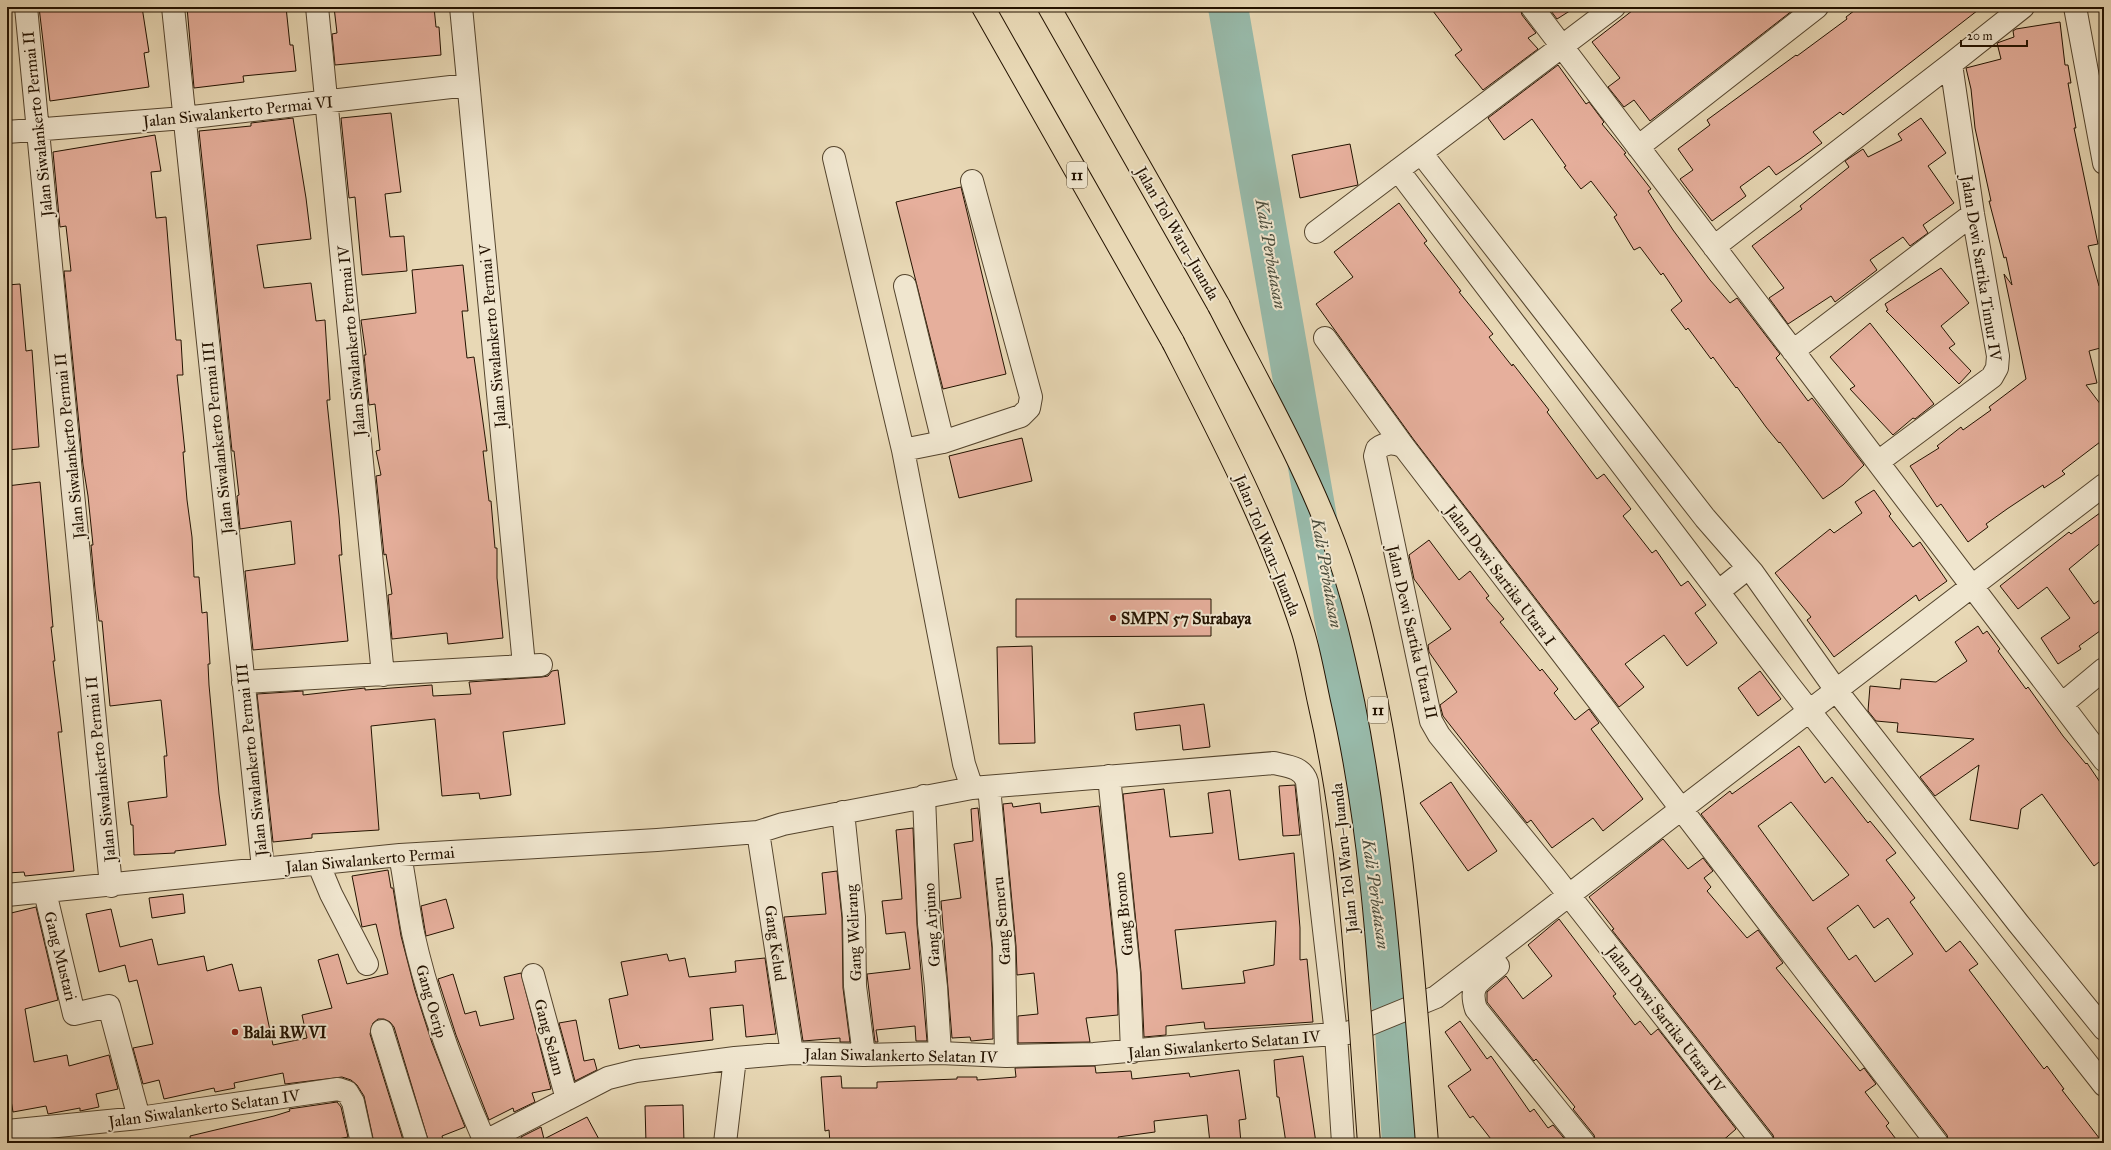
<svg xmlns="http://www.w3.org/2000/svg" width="2111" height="1150" font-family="'IM FELL Great Primer',serif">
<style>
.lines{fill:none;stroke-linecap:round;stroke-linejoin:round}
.river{stroke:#98baaa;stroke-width:40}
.building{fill:#e6af9c;stroke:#231200;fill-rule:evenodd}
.minor-casing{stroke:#54442d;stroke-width:24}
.highway-casing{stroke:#231200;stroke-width:24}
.minor{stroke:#f0e6cf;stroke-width:22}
.highway{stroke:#e8d8b5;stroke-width:22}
.highway-bridge-casing{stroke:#231200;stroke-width:24;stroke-linecap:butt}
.highway-bridge{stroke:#e8d8b5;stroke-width:22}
.poi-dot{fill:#8f2418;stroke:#f0e6cf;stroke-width:1.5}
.labels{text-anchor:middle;stroke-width:4;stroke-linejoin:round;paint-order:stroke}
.shield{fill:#f0e6cf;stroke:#60523e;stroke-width:1}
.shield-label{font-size:15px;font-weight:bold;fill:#231200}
.street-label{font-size:16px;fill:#231200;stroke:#f0e6cf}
.poi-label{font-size:16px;font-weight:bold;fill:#231200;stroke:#f0e6cf;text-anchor:start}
.water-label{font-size:17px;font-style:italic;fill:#4c4d3c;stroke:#f0e6cf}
</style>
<rect width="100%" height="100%" fill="#e8d8b5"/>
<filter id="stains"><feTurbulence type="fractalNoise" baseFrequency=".005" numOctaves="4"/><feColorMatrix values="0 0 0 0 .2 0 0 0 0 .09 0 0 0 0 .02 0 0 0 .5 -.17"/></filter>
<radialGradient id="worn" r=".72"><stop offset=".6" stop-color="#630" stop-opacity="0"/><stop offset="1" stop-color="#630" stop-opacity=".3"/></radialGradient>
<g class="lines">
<path class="river" d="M 1228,7 L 1356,742 L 1395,1028 L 1402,1143"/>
</g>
<path class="building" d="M 39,7 L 142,7 L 149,52 L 144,53 L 149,87 L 50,101 Z
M 187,7 L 286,7 L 290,45 L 293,45 L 296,71 L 243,76 L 244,82 L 194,88 Z
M 334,7 L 434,7 L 436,27 L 439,27 L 441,55 L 335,65 L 332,34 L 337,33 Z
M 1430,7 L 1520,7 L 1522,15 L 1536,33 L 1528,38 L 1538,49 L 1483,90 L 1455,55 L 1462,50 Z
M 1548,7 L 1576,7 L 1557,19 Z
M 1637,7 L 1797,7 L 1650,121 L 1634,100 L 1624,107 L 1608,87 L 1620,78 L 1592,42 Z
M 1859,7 L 1982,7 L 1843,115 L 1840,112 L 1813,132 L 1822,143 L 1800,159 L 1776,175 L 1769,166 L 1740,187 L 1746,196 L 1712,221 L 1680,179 L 1693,170 L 1678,149 L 1710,125 L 1707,120 L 1796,55 L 1797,56 L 1847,19 L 1846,17 Z
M 2060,22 L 2065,65 L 2068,65 L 2071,83 L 2068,83 L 2076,128 L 2074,128 L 2098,244 L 2088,246 L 2099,286 L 2104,285 L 2104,347 L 2089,351 L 2097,383 L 2086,385 L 2104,409 L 2104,439 L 2062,471 L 2065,474 L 2044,488 L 2043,485 L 2007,509 L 1986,524 L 1988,527 L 1968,542 L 1941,504 L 1937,507 L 1910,466 L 1939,448 L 1937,446 L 1961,427 L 1963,430 L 1991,410 L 1989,407 L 2026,379 L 2004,274 L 2012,285 L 2006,257 L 2004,258 L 1989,201 L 1991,201 L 1975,128 L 1971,89 L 1966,68 L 2001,59 L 1997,43 L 2014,37 L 2013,31 L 2016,29 Z
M 1558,65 L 1586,104 L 1589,102 L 1604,122 L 1602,124 L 1626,153 L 1624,154 L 1651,189 L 1648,191 L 1673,230 L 1710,280 L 1730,303 L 1737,298 L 1780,354 L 1776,358 L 1808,401 L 1812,398 L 1864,465 L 1843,485 L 1823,499 L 1780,442 L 1779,443 L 1766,427 L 1737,387 L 1736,388 L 1713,357 L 1711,359 L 1688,328 L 1686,330 L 1671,310 L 1682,301 L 1663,273 L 1661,275 L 1640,247 L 1634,250 L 1614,217 L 1617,215 L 1591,181 L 1581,189 L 1564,167 L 1566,166 L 1532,119 L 1504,140 L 1488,118 Z
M 391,113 L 401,192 L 385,194 L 390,237 L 404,236 L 407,271 L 362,275 L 355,197 L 349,198 L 341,118 Z
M 293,118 L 306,198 L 311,239 L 257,245 L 264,288 L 311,283 L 316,321 L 325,320 L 330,400 L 327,400 L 327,402 L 339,516 L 342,555 L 339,555 L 348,641 L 253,650 L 245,571 L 295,564 L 291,521 L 240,529 L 237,496 L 239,495 L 234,451 L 232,451 L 199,131 L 251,126 L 251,123 Z
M 1921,118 L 1946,153 L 1928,166 L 1954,203 L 1923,225 L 1928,233 L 1910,246 L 1903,237 L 1870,260 L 1877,270 L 1835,302 L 1831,296 L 1788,324 L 1769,298 L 1784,288 L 1752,246 L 1802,209 L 1800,206 L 1849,167 L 1845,161 L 1863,149 L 1868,157 L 1902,140 L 1898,134 Z
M 155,135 L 161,171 L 151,172 L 156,218 L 166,217 L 176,340 L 181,340 L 183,375 L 177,375 L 185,452 L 183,452 L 187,500 L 192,537 L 194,577 L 199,577 L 202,613 L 207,612 L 210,664 L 208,664 L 209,685 L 219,794 L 226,845 L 175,851 L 175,853 L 134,855 L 133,825 L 131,825 L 128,802 L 167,797 L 164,756 L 167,756 L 161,700 L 110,706 L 102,621 L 99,621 L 95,589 L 91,545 L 93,545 L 88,496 L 83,465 L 64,271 L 71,271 L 66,226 L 60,227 L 53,152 Z
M 1350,144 L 1358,185 L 1300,198 L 1292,155 Z
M 961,187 L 1006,374 L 943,389 L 896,202 Z
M 1399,203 L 1427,241 L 1424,243 L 1461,291 L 1459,292 L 1493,334 L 1489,337 L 1512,366 L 1513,364 L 1549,410 L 1547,412 L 1597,479 L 1604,474 L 1631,509 L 1623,516 L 1652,553 L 1656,550 L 1681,586 L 1688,581 L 1706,605 L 1695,613 L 1717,643 L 1687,666 L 1664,635 L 1625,664 L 1644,687 L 1619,707 L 1414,440 L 1316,304 L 1353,277 L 1334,252 Z
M 463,265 L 468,311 L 462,311 L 467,358 L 474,357 L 487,451 L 483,451 L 489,501 L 491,501 L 495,548 L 497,548 L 497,578 L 503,638 L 448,644 L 447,633 L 392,639 L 388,595 L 392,594 L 386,554 L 384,555 L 376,476 L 381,475 L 376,451 L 380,450 L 375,404 L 369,405 L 364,355 L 366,355 L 361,320 L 416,313 L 412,270 Z
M 1941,268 L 1969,303 L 1941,326 L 1955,344 L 1949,348 L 1971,371 L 1959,384 L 1886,311 L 1888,310 L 1885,304 Z
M 20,284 L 26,351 L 32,350 L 39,447 L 7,450 L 7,285 Z
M 1870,323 L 1934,404 L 1915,419 L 1913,418 L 1893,435 L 1850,389 L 1855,386 L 1830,357 Z
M 1022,438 L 1032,481 L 959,498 L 949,456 Z
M 40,482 L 53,627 L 51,627 L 55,661 L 53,661 L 62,732 L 58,732 L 74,871 L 25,876 L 24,872 L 7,873 L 7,486 Z
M 1874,490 L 1891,514 L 1889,516 L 1913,547 L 1920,542 L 1947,581 L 1919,601 L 1916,595 L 1834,657 L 1807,620 L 1811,617 L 1775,573 L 1830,529 L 1834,533 L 1862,513 L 1855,502 Z
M 2104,510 L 2104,540 L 2069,569 L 2094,604 L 2104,597 L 2104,628 L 2079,646 L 2081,649 L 2058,664 L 2041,638 L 2070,618 L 2047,587 L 2018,609 L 2000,586 L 2069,532 L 2071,534 Z
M 1429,540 L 1459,580 L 1470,571 L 1489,596 L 1486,598 L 1504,619 L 1500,622 L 1540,671 L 1542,669 L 1558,689 L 1554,693 L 1575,720 L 1589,709 L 1599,723 L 1591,729 L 1643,799 L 1603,831 L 1593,818 L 1552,848 L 1531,820 L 1527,823 L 1443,716 L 1440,705 L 1457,692 L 1429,652 L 1428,645 L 1451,629 L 1414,579 L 1409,555 Z
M 1016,599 L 1211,599 L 1211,636 L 1016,637 Z
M 1978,626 L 1983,634 L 1987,631 L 2000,649 L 1998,651 L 2026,689 L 2028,687 L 2063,736 L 2086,764 L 2087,763 L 2104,788 L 2104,858 L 2094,866 L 2042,794 L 2021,809 L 2018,829 L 1970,820 L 1979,765 L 1935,796 L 1920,777 L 1974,739 L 1897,732 L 1898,723 L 1876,721 L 1868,711 L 1870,686 L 1900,689 L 1901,679 L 1936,682 L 1967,661 L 1955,642 Z
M 1032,646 L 1035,743 L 999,744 L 997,647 Z
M 558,670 L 565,724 L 503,732 L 511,795 L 480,799 L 479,793 L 442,796 L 435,719 L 371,726 L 379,830 L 312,834 L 312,838 L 273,842 L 257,694 L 303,691 L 303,695 L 365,688 L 365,690 L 432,685 L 433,696 L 471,694 L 469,682 L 542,677 L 548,676 L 552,671 Z
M 1760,671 L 1781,699 L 1758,716 L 1738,688 Z
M 1204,704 L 1210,747 L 1183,750 L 1180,725 L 1136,730 L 1134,713 Z
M 1799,746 L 1825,783 L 1832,777 L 1868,823 L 1870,821 L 1888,843 L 1896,853 L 1886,860 L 1915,898 L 1910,902 L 1946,952 L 1960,941 L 1978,964 L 1969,970 L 2044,1069 L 2047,1066 L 2064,1089 L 2062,1090 L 2103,1143 L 1949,1143 L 1947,1135 L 1701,814 L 1730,791 L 1732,794 ZM 1791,802 L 1849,875 L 1813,901 L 1758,826 ZM 1858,905 L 1874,928 L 1888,918 L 1913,954 L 1875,982 L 1856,955 L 1849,960 L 1827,928 Z
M 1451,782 L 1497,851 L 1468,871 L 1420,803 Z
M 1295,785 L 1300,835 L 1283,836 L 1279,786 Z
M 1164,789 L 1170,837 L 1213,833 L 1208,793 L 1230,790 L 1239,860 L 1294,853 L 1300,928 L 1300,960 L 1307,959 L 1313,1022 L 1205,1029 L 1204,1022 L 1166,1026 L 1166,1035 L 1144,1037 L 1141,972 L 1123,794 ZM 1276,921 L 1274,965 L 1243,971 L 1245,983 L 1182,989 L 1175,930 Z
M 1012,803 L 1013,807 L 1040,803 L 1041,813 L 1099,806 L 1117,974 L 1118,1015 L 1086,1018 L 1090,1042 L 1018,1043 L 1018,1016 L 1038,1014 L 1034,973 L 1017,975 L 1016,946 L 1003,804 Z
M 978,808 L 992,948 L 993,1039 L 971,1041 L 970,1037 L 952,1038 L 941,901 L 961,898 L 954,844 L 973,841 L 971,809 Z
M 913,828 L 917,925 L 927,1041 L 916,1041 L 915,1026 L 876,1030 L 878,1042 L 875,1042 L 867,974 L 910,969 L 905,932 L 886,934 L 882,901 L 902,899 L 896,830 Z
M 1663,839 L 1688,869 L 1703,858 L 1713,871 L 1704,878 L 1711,887 L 1707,891 L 1747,938 L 1758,930 L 1783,963 L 1776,968 L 1860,1071 L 1864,1068 L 1876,1084 L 1865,1092 L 1889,1123 L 1886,1126 L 1899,1143 L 1775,1143 L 1773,1135 L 1612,930 L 1614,929 L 1589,897 Z
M 388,870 L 391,888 L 393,888 L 401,936 L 415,990 L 432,1043 L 465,1127 L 442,1136 L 444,1143 L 429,1143 L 394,1027 L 390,1022 L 384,1019 L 378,1019 L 373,1023 L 370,1034 L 404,1143 L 374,1143 L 364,1096 L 357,1085 L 351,1080 L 342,1077 L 285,1084 L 283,1073 L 234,1083 L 235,1088 L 215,1092 L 214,1088 L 164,1099 L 159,1080 L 143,1084 L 133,1048 L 153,1044 L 137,980 L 129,982 L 125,965 L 99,972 L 86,914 L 111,909 L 120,947 L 152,939 L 158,965 L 204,956 L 207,971 L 232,964 L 239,991 L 261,987 L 273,1045 L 307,1038 L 302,1015 L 332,1008 L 318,960 L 338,954 L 347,984 L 388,974 L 376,924 L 362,927 L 352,876 Z
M 837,871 L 842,918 L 843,988 L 850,1042 L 840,1042 L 840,1038 L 803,1041 L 784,917 L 826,914 L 822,873 Z
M 183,894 L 185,913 L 152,918 L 149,898 Z
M 446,899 L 454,928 L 426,936 L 421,906 Z
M 36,907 L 58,1000 L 25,1009 L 34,1062 L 67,1055 L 69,1066 L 109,1055 L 118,1089 L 96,1094 L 99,1107 L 80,1111 L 80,1108 L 48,1114 L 46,1106 L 13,1112 L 7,1077 L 7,932 L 11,931 L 7,914 Z
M 1559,919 L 1616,994 L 1613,996 L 1635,1025 L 1640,1021 L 1651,1035 L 1658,1029 L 1736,1129 L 1720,1143 L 1596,1143 L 1594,1135 L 1573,1109 L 1575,1107 L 1536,1059 L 1534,1061 L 1487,1002 L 1487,992 L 1506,976 L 1523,999 L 1552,976 L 1528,945 Z
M 667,954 L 669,961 L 685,958 L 689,977 L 736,972 L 735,961 L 765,958 L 776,1034 L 746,1037 L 743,1005 L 710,1008 L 713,1040 L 640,1048 L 639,1045 L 619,1049 L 609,999 L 628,995 L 621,962 Z
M 521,973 L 551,1089 L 532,1093 L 535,1102 L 514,1112 L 513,1108 L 489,1120 L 456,1035 L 438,979 L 453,974 L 465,1014 L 476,1011 L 480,1026 L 514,1019 L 504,977 Z
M 576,1020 L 584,1061 L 594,1059 L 597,1070 L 575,1081 L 559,1023 Z
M 1460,1021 L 1487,1059 L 1491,1056 L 1530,1112 L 1534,1109 L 1548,1128 L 1553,1125 L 1568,1143 L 1494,1143 L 1473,1116 L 1470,1118 L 1448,1086 L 1471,1070 L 1445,1032 Z
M 1303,1056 L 1316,1143 L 1286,1143 L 1279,1097 L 1277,1097 L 1274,1060 Z
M 1095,1066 L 1096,1073 L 1131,1071 L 1132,1079 L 1189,1073 L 1190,1077 L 1239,1070 L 1246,1119 L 1239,1120 L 1241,1143 L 1210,1143 L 1207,1115 L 1154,1121 L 1155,1132 L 1118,1137 L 1119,1143 L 1096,1143 L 1096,1141 L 830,1143 L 829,1130 L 825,1131 L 821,1077 L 841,1076 L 842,1088 L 877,1088 L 877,1082 L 957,1079 L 957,1077 L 977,1077 L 977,1080 L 1016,1077 L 1015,1068 Z
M 337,1102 L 341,1107 L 348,1137 L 318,1143 L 191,1143 L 190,1136 L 274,1116 L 290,1111 L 289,1109 Z
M 683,1105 L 684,1143 L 646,1143 L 645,1106 Z
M 587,1117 L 601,1143 L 523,1143 L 521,1137 L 541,1127 L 544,1139 Z"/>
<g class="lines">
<g class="minor-casing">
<path id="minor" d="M 26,7 L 111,886
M 173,7 L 263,868
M 317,7 L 383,675
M 461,7 L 524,665
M 1532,7 L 2104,760
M 2075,7 L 2104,163
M 7,132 L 184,118 L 468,85
M 1638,147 L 1817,7
M 1421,153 L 1705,518 L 1753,573 L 1836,690 L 2018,923 L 2104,1029
M 834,158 L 903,450 L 964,764 L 972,788 L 1274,763 C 1287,766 1303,767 1307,782 L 1336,1034 L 1343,1143
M 1398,170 L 1789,685 L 2104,1085
M 1316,232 L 1614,7
M 1714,247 L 1951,64 L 2023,7
M 1325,338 L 1404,447 L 1937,1143
M 1793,351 L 1973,214
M 943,442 L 1021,416 L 1029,408 L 1031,397 L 972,181
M 1404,447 C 1394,442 1386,442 1377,449 L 1375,456 L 1431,721 L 1439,735 L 1553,875 L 1763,1143
M 903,450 L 943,442 L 905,286
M 1878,462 L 1992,377 L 1997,368 L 1998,356 L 1973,214 L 1951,64
M 1719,591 L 1748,568
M 243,682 L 541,665
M 2062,704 L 2104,669
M 1109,776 L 1129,973 L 1132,1052
M 989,787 L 1004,947 L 1006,1056
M 924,796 L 929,924 L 936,987 L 940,1053
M 843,812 L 854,917 L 855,986 L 864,1055
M 758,832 L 792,1053
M 400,855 C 405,881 408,907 413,933 C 429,1005 455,1074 485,1142
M 318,863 L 331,894 L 367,964
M 45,892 L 74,1014 L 109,1006 L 139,1118
M 7,895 L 400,855 L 657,840 L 758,832 L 783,824 L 972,788
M 1498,966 C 1480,982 1468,984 1476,1009 L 1584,1143
M 533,975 L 567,1099
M 382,1031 L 417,1143
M 7,1131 L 139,1118 L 338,1089 L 347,1092 L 353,1102 L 362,1143
M 482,1143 L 608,1078 L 636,1071 L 735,1058 L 792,1053 L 864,1055 L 940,1053 L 1006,1056 L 1094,1054 L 1249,1040 L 1336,1034 L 1348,1033 L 1436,997 L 2104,485
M 725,1143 L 735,1058"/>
</g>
<g class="highway-casing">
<path id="highway" d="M 983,7 L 1173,342
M 1049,7 L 1219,306"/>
</g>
<use href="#minor" class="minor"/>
<use href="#highway" class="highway"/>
<g class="highway-bridge-casing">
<path id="highway-bridge" d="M 1219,306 C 1259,384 1303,461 1334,543 C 1353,593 1365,647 1376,699 C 1405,846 1415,995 1427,1143
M 1173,342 C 1221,436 1271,531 1303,632 C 1310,655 1314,679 1319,702 C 1352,845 1358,997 1369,1143"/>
</g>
<use href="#highway-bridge" class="highway-bridge"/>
</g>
<g class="poi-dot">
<circle cx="1113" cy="618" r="4"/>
<circle cx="235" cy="1032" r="4"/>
</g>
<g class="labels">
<g class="shield">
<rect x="1067" y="162" width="20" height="26" rx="3"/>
<rect x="1368" y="697" width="20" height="26" rx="3"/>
</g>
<g class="shield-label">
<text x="1077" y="180">11</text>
<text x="1378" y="715">11</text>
</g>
<g class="street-label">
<text transform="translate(238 111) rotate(-6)" y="6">Jalan Siwalankerto Permai VI</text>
<text transform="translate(37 124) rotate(-96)" y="6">Jalan Siwalankerto Permai II</text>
<text transform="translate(1178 233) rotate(60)" y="6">Jalan Tol Waru–Juanda</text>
<text transform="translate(1982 268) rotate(81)" y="6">Jalan Dewi Sartika Timur IV</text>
<text transform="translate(492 336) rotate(-95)" y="6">Jalan Siwalankerto Permai V</text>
<text transform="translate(351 341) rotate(-95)" y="6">Jalan Siwalankerto Permai IV</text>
<text transform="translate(217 438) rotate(-96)" y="6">Jalan Siwalankerto Permai III</text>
<text transform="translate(69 446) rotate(-96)" y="6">Jalan Siwalankerto Permai II</text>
<text transform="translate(1268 545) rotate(68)" y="6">Jalan Tol Waru–Juanda</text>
<text transform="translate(1501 575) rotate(53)" y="6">Jalan Dewi Sartika Utara I</text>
<text transform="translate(1413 632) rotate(77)" y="6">Jalan Dewi Sartika Utara II</text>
<text transform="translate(251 760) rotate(-96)" y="6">Jalan Siwalankerto Permai III</text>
<text transform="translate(100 769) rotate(-96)" y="6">Jalan Siwalankerto Permai II</text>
<text transform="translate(1344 858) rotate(-96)" y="6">Jalan Tol Waru–Juanda</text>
<text transform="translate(370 859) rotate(-5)" y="6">Jalan Siwalankerto Permai</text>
<text transform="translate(1123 914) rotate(-96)" y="6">Gang Bromo</text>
<text transform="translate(1001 921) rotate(-95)" y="6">Gang Semeru</text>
<text transform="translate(931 925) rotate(-94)" y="6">Gang Arjuno</text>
<text transform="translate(853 933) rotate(-93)" y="6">Gang Welirang</text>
<text transform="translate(776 943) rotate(82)" y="6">Gang Kelud</text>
<text transform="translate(61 956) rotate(76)" y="6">Gang Mustari</text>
<text transform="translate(432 1001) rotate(74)" y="6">Gang Oerip</text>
<text transform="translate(1666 1019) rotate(52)" y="6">Jalan Dewi Sartika Utara IV</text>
<text transform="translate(550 1037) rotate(75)" y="6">Gang Selam</text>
<text transform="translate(1224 1044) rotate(-5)" y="6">Jalan Siwalankerto Selatan IV</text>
<text transform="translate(901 1055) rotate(1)" y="6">Jalan Siwalankerto Selatan IV</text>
<text transform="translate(204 1108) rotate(-8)" y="6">Jalan Siwalankerto Selatan IV</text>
</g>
<g class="poi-label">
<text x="1121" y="624">SMPN 57 Surabaya</text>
<text x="243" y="1038">Balai RW VI</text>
</g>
<g class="water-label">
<text transform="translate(1271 254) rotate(80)" y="6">Kali Perbatasan</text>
<text transform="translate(1327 573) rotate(80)" y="6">Kali Perbatasan</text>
<text transform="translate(1376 894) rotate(82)" y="6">Kali Perbatasan</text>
</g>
</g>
<rect width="2111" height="1150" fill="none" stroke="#e8d8b5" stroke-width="24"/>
<rect x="8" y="8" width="2095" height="1134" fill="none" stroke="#231200" stroke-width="2"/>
<rect x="12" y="12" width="2087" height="1126" fill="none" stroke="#231200"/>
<path d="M1961 40v6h66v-6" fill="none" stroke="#231200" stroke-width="2"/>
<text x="1967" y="40" font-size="12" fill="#231200" stroke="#f0e6cf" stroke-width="3" paint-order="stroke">20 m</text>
<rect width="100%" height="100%" filter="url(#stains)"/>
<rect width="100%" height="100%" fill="url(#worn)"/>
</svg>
